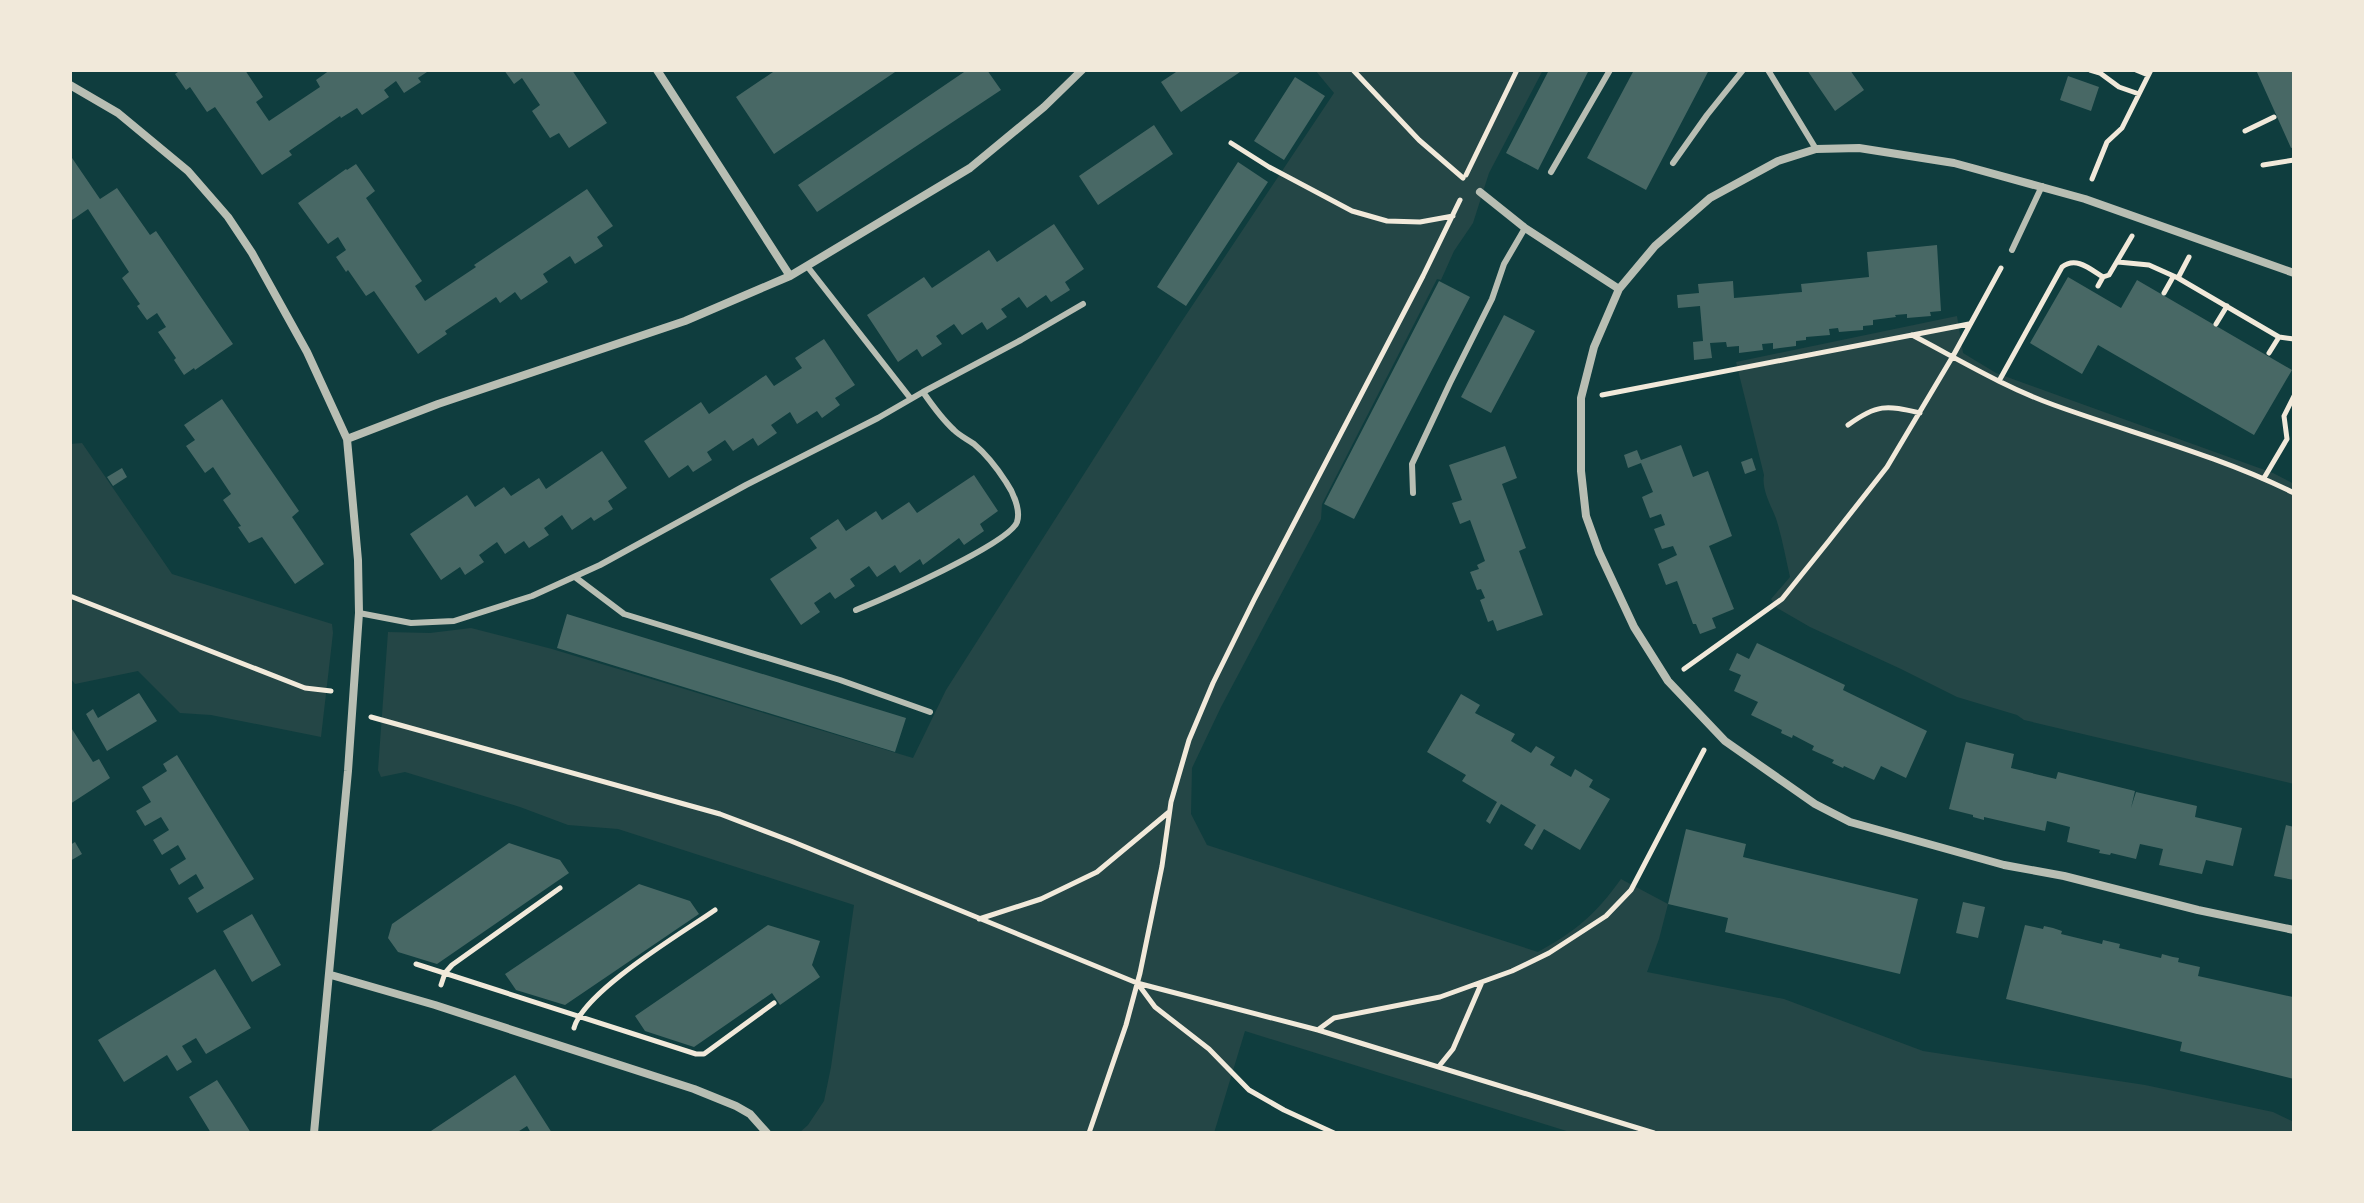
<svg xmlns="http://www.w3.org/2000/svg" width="2364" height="1203" font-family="'DM Sans',sans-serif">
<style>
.green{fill:#244646}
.building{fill:#486865}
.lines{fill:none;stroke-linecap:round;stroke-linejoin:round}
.path{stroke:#f1e9da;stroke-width:5}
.service{stroke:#b8beb3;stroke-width:6}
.minor{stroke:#b8beb3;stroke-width:8}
</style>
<rect width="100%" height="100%" fill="#0f3d3e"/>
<path class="green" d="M 1315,70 L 1543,70 L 1489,173 L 1473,223 L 1454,251 L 1441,280 L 1437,279 L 1322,504 L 1321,519 L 1221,707 L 1192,768 L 1191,814 L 1207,845 L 1538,952 C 1576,931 1596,914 1621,879 L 1668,904 L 1659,939 L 1647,972 L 1784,999 L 1923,1051 L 2145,1085 L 2273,1112 L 2294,1122 L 2294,1133 L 1573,1133 L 1245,1031 L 1214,1133 L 799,1133 L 808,1125 L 824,1101 L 831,1067 L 854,905 L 618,829 L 568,825 L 520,807 L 405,772 L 381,777 L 378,770 L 388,632 L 430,633 L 471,628 L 552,649 L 913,758 L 946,690 L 1176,330 L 1334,93 Z
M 1957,316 L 1963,353 L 1996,373 L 2273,473 L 2294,484 L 2294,784 L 2024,720 L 2017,715 L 1957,697 L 1901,669 L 1810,627 L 1777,608 L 1771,599 L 1790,577 C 1786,560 1783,542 1778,525 C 1774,509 1761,492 1764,475 L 1736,362 Z
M 82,443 L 172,574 L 332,624 L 333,633 L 321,737 L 211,715 L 180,713 L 138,671 L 75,684 L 70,678 L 70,444 Z"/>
<path class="building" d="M 181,70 L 245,70 L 263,97 L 256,102 L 269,121 L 320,87 L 316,80 L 330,70 L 430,70 L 418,78 L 421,82 L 404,93 L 396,81 L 384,90 L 389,97 L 362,115 L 357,108 L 341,118 L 340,116 L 289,151 L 292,155 L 262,175 L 215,107 L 207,112 L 190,87 L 186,90 L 175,74 Z
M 504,70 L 572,70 L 607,123 L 569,148 L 559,133 L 550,138 L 532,111 L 540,105 L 522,78 L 514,84 Z
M 776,70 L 898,70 L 774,154 L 736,97 Z
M 967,70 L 987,70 L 1001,90 L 817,212 L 798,185 Z
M 1179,70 L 1243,70 L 1181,112 L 1161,82 Z
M 1549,70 L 1589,70 L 1538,170 L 1506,153 Z
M 1634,70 L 1709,70 L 1646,190 L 1587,158 Z
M 1807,70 L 1850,70 L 1864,90 L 1835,111 Z
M 2256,70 L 2294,70 L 2294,147 L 2291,148 Z
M 2068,76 L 2099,87 L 2091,111 L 2060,100 Z
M 1295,77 L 1325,96 L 1284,160 L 1254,141 Z
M 1154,125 L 1173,154 L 1098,205 L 1079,176 Z
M 70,155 L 100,199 L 117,188 L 150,235 L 156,231 L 233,344 L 195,370 L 194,368 L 184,375 L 174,360 L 176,358 L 158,332 L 166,327 L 157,313 L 147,320 L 137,306 L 140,304 L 122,278 L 129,272 L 88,209 L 72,220 L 70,218 Z
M 1238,162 L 1268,182 L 1186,306 L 1157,287 Z
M 356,164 L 375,191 L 366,198 L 422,281 L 415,286 L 425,301 L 476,267 L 474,265 L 587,189 L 613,226 L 597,237 L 603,246 L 575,264 L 570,256 L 543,274 L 548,282 L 521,300 L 515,292 L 500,303 L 496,297 L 445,331 L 447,334 L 418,354 L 374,291 L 366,296 L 348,270 L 346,272 L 336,257 L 346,250 L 338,237 L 328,244 L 298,203 L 346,169 L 347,170 Z
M 1054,224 L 1084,269 L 1065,282 L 1070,290 L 1051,302 L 1046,295 L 1027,308 L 1019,297 L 1001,309 L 1007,317 L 987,330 L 982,322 L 962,335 L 954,324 L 936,336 L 942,344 L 922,357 L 917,349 L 898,362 L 867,315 L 924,277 L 932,288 L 989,250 L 997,262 Z
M 1937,245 L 1941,311 L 1930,312 L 1931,316 L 1907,318 L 1907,314 L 1895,315 L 1896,317 L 1873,320 L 1873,325 L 1863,326 L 1863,330 L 1839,332 L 1838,328 L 1829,329 L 1830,335 L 1806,337 L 1806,340 L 1796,341 L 1796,346 L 1773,349 L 1773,343 L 1762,344 L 1763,350 L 1739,353 L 1739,346 L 1727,347 L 1726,342 L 1710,343 L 1712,358 L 1694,360 L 1693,342 L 1703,341 L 1700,306 L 1678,308 L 1677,295 L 1699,293 L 1698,284 L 1733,281 L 1734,298 L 1802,292 L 1801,284 L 1869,277 L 1867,252 Z
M 2068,277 L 2121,308 L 2137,280 L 2292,370 L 2254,435 L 2098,345 L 2082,374 L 2030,343 Z
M 1439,281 L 1470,297 L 1354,519 L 1324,504 Z
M 1504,315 L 1535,331 L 1491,413 L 1461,397 Z
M 824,339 L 855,385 L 835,398 L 840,405 L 822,418 L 817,411 L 797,424 L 790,412 L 771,425 L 777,433 L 758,446 L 753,438 L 733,451 L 725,440 L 707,452 L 712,460 L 693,472 L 688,465 L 669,478 L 644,441 L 701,402 L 709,414 L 766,375 L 774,386 L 802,368 L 795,358 Z
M 222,399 L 299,511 L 292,517 L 324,564 L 295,584 L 262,537 L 249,543 L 238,527 L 241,526 L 223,500 L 231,494 L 213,467 L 205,473 L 186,446 L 195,440 L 184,425 Z
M 1681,445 L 1693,477 L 1708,471 L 1732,536 L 1709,546 L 1734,609 L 1712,618 L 1716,628 L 1700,634 L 1696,624 L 1693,624 L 1677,581 L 1666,585 L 1658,564 L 1677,555 L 1673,546 L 1662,549 L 1654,529 L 1665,525 L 1661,514 L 1650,518 L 1642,497 L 1653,492 L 1641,463 L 1628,468 L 1624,455 L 1637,450 L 1641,460 Z
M 1505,446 L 1517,478 L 1502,484 L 1526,548 L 1519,551 L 1543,615 L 1497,631 L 1493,620 L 1488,622 L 1480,600 L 1485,598 L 1481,589 L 1477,590 L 1470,572 L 1479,569 L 1477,565 L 1485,561 L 1470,520 L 1460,524 L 1452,503 L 1462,500 L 1449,465 Z
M 602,451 L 627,488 L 608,501 L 613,509 L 594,521 L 591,517 L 572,530 L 562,515 L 544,528 L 549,535 L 529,548 L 524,541 L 505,554 L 497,542 L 479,555 L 484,562 L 465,575 L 460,567 L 441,580 L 410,534 L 467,495 L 475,507 L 504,487 L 511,496 L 539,478 L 546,489 Z
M 1752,458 L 1756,470 L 1745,474 L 1741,462 Z
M 122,468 L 127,477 L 113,486 L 107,477 Z
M 974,475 L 998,511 L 980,524 L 984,531 L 964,545 L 959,538 L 923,565 L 920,559 L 900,573 L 895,565 L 877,577 L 869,566 L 850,579 L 855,586 L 835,599 L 830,592 L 814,603 L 820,612 L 801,625 L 770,579 L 817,548 L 810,538 L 838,519 L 846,531 L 876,511 L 882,520 L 909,502 L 917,513 Z
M 567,614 L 906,718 L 895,752 L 557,648 Z
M 1757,643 L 1845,685 L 1843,690 L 1927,731 L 1906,778 L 1881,766 L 1874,780 L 1844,766 L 1843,768 L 1832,763 L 1834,760 L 1812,750 L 1814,746 L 1793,735 L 1792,738 L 1781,733 L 1782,730 L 1751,715 L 1758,702 L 1734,691 L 1741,675 L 1729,670 L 1737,653 L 1749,659 Z
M 139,693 L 157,721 L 107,751 L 86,714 L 93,709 L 98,718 Z
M 1461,694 L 1480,705 L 1475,713 L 1515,734 L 1511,741 L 1531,753 L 1536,746 L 1555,757 L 1550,765 L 1571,777 L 1575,769 L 1593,780 L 1589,787 L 1610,799 L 1580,850 L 1544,829 L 1532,850 L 1524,845 L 1536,825 L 1501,804 L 1490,824 L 1486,821 L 1497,802 L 1462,781 L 1466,775 L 1427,752 Z
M 70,726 L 93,762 L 99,759 L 110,778 L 70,804 Z
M 1966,742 L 2014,754 L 2011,768 L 2056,779 L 2058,772 L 2135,791 L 2131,808 L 2136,792 L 2197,806 L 2195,817 L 2242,828 L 2233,866 L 2206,860 L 2202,874 L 2159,865 L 2163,849 L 2140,844 L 2136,859 L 2111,853 L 2110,855 L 2099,853 L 2100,850 L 2067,842 L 2070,827 L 2047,821 L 2045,831 L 1984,817 L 1984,820 L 1973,817 L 1973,815 L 1949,809 Z
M 177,755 L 254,879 L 197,913 L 188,898 L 204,888 L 196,874 L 179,885 L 170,869 L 186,859 L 178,845 L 162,855 L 153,840 L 169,830 L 161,817 L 145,826 L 136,811 L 151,802 L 142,787 L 167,771 L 163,764 Z
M 2286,825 L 2294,827 L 2294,880 L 2274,876 Z
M 1686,829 L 1746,844 L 1743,857 L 1918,899 L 1900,974 L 1725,932 L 1728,918 L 1668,904 Z
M 75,842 L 82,854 L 70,861 L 70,845 Z
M 509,843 L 560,860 L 569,873 L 437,964 L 398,952 L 388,938 L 392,924 Z
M 639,884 L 690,901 L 699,914 L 565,1005 L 516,990 L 505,974 Z
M 1963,902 L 1985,907 L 1978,938 L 1956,933 Z
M 252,914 L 281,965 L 252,982 L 223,931 Z
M 768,925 L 820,941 L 812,965 L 820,977 L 780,1005 L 772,993 L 694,1047 L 645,1031 L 635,1016 Z
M 2025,925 L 2043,929 L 2044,926 L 2053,928 L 2062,931 L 2061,934 L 2102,944 L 2103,940 L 2120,944 L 2119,948 L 2161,958 L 2162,954 L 2173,957 L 2179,958 L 2178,962 L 2200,967 L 2198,976 L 2293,997 L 2294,1079 L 2180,1051 L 2182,1042 L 2006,999 Z
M 215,969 L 251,1028 L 206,1054 L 196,1038 L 182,1046 L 192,1062 L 177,1071 L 167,1055 L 124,1082 L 98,1040 Z
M 515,1075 L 552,1133 L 531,1133 L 527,1126 L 516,1133 L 428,1133 Z
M 217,1080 L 232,1103 L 251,1133 L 211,1133 L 189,1097 Z"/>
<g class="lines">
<path class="path" d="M 1353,70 L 1419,140 L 1463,178
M 2090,70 L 2100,73 L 2119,87 L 2139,94
M 2136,70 L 2148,75
M 2245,131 L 2274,117
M 1231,143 L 1269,167 L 1352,211 L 1387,221 L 1420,222 L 1453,216
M 2263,165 L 2294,160
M 1466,175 L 1517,70
M 2092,179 L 2107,142 L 2122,128 L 2151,70
M 2118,262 L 2149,265 L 2178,278 L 2279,337 L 2294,339
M 2178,278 L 2189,257
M 2098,286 L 2103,277 L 2109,275 L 2132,236
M 2164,293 L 2173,277
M 2216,324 L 2227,306
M 1912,335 C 1958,359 2004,387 2054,405 C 2134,434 2217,455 2294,493
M 2269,353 L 2279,337
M 1999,381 L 2062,267 C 2076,256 2090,269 2103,277
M 1602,395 L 1969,324
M 1848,425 C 1877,404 1886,405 1920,413
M 2264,478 L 2287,439 L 2284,416 L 2294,396
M 70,596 L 305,688 L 331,691
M 1684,669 L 1782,599 L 1828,542 L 1887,467 L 1953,356 L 2001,268
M 371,717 L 720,814 L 791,841 L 1137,983 L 1318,1030 L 1654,1133
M 979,919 L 1041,899 L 1097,872 L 1169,812
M 416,964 L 696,1054 L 704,1054 L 774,1003
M 1138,984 L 1155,1007 L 1209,1049 L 1249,1090 L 1284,1110 L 1334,1133
M 441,985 L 445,973 L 452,965 L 560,888
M 574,1028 C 584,991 682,933 715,910
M 1319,1029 L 1334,1018 L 1440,997 L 1512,971 L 1549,953 L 1606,916 L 1631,890 L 1704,750
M 1440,1065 L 1453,1049 L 1482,982
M 1089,1133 L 1126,1025 L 1140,973 L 1162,866 L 1171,802 L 1189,740 L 1213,683 L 1254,600 L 1423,276 L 1460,200"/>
<path class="service" d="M 1768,70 L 1816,149
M 1673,163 L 1707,115 L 1743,70
M 1551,172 L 1610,70
M 2012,250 L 2042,186
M 807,266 L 911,399
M 1413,493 L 1412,464 L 1450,383 L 1492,299 L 1504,264 L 1525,228
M 575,577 L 624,614 L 840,680 L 930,712
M 856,610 C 883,599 1009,544 1017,522 C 1021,510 1013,492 1006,482 C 997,468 986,454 974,444 C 967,439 960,436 954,430 C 942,419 932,405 923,392
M 359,613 L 411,623 L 454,621 L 532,596 L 600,565 L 746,485 L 878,418 L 923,392 L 1021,340 L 1083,304"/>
<path class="minor" d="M 657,70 L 790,276
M 70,85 L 118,113 L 188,171 L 228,217 L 252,253 L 307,352 L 347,439 L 358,560 L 359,613 L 348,771 L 314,1133
M 1480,192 L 1525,228 L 1619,289
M 2294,273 L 2085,199 L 1954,163 L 1859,148 L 1816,149 L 1778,161 L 1710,198 L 1655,246 L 1619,289 L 1594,347 L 1581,398 L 1581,471 L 1586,516 L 1599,552 L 1634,627 L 1668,681 L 1725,741 L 1815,804 L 1850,822 L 2004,865 L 2064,876 L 2198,910 L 2294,930
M 347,439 L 438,404 L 685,321 L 790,276 L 970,168 L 1044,107 L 1082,70
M 331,975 L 435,1005 L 694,1089 L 736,1106 L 750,1114 L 767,1133"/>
</g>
<rect width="2364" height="1203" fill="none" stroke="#f1e9da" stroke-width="144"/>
</svg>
